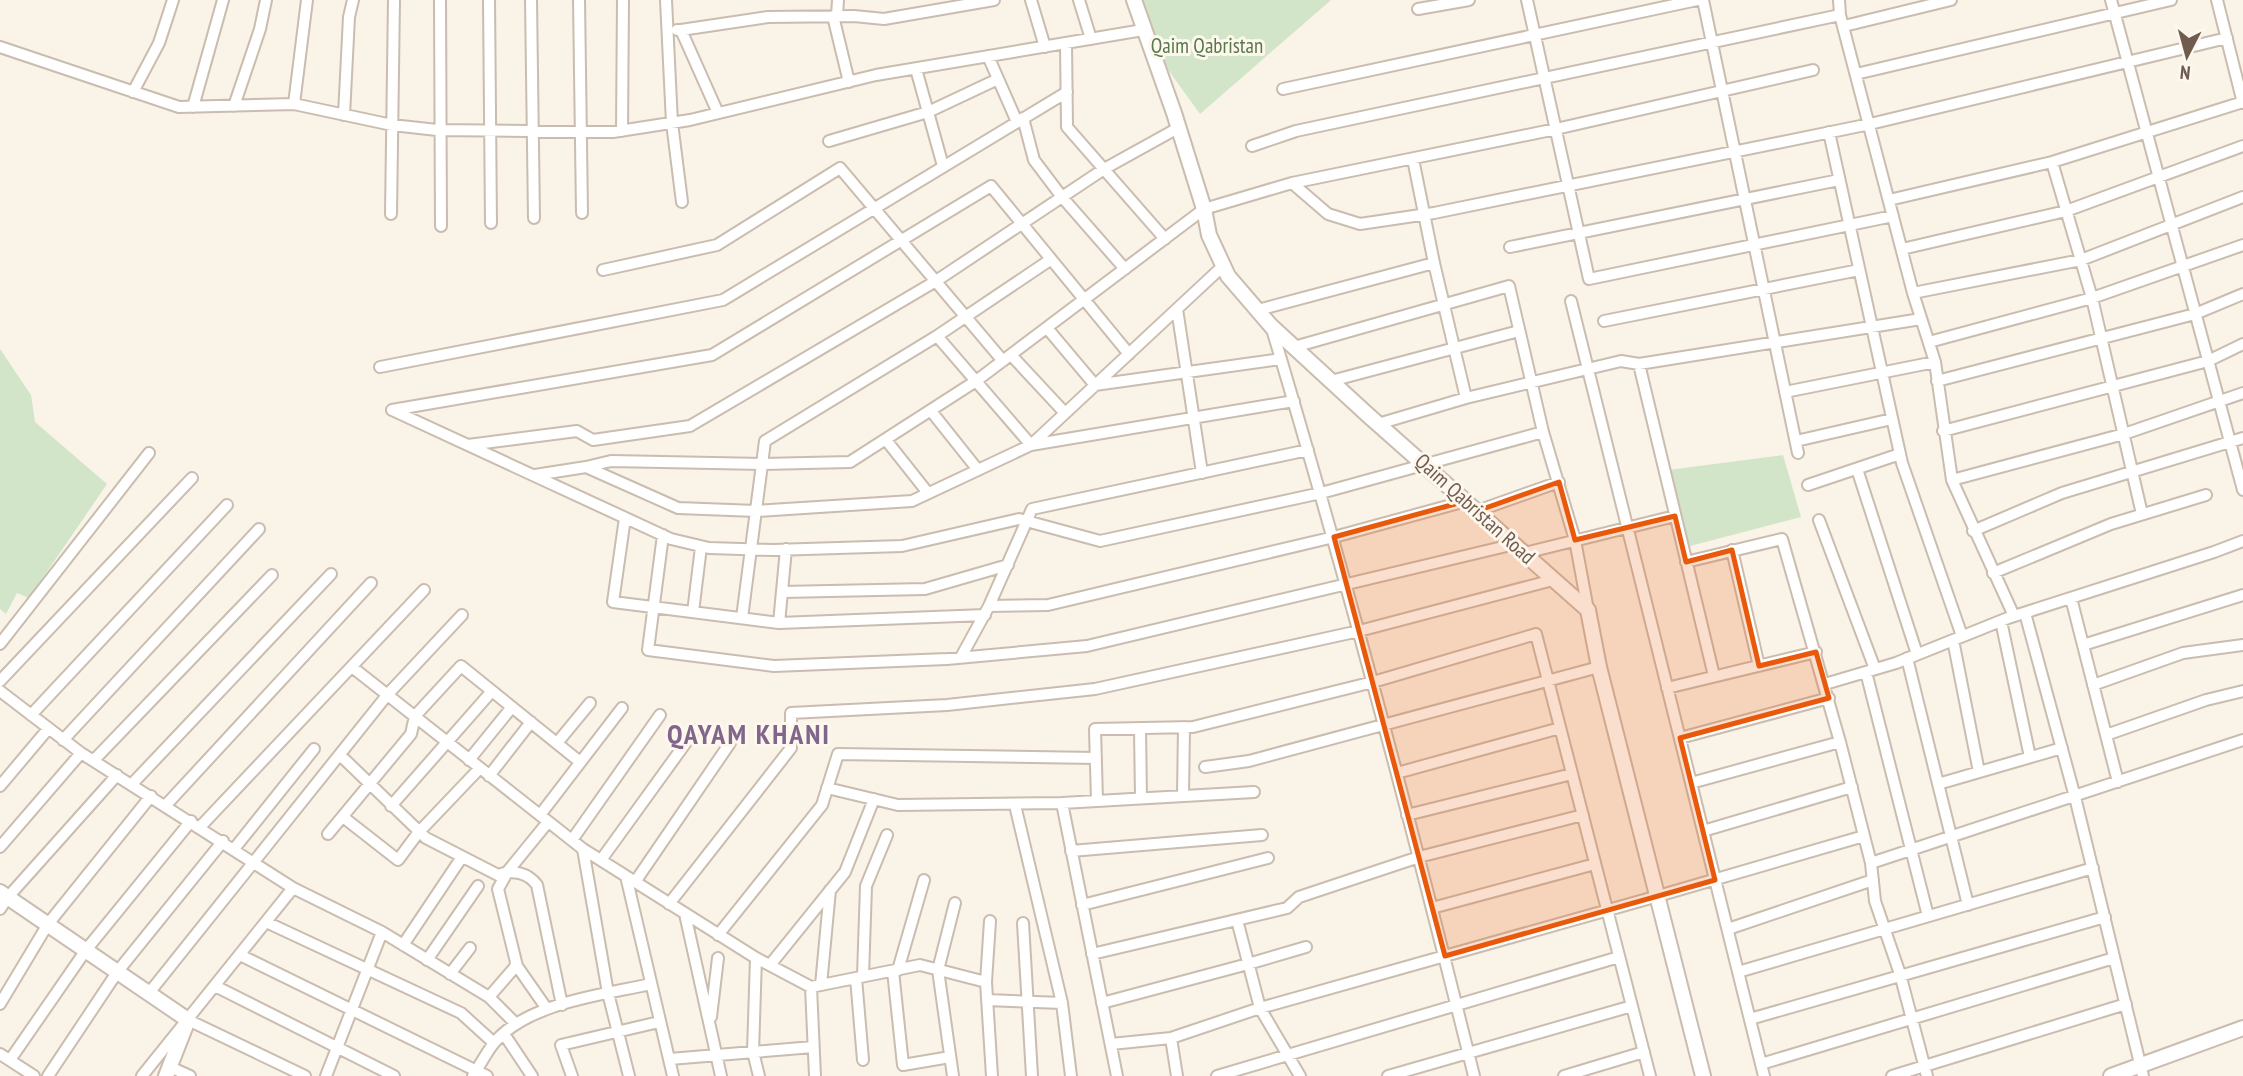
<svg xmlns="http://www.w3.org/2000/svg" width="2243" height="1076" font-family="'PT Sans Narrow',sans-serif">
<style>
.green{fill:#d2e5c8}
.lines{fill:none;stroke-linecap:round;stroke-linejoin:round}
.minor-casing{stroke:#cabcaf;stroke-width:14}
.tertiary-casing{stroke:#cabcaf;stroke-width:18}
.minor{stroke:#fff;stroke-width:10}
.tertiary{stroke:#fff;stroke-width:14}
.marked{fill:#e8590c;fill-opacity:0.2;stroke:#e8590c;stroke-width:5;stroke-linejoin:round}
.labels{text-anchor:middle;stroke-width:6;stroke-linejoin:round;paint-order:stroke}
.park-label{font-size:21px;fill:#577a4c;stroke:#fdf7ed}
.street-label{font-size:21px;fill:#705c4f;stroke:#fdf7ed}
.district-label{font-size:28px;font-weight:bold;letter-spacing:2px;fill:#81668c;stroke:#fdf7ed}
</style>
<rect width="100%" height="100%" fill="#f9f3e8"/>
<path class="green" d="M 1142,0 L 1331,0 L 1200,114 L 1169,71 L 1151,30 Z
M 0,349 L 31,395 L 35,422 L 107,484 L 29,598 L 17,593 L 6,614 L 0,609 Z
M 1783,455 L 1801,517 L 1690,546 L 1668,470 Z"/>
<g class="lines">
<g class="minor-casing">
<path id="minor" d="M 440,0 L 441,226
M 489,0 L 491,223
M 531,0 L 534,218
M 579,0 L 582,213
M 666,0 L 672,123 L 682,202
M 1031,0 L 1045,47
M 1079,0 L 1091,39
M 1527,0 L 1589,279 L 1893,216
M 1703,0 L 1798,453
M 1839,0 L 1840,15 L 1913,293 L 1935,362 L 1952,480 L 2014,616
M 2111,0 L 2243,490
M 2217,0 L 2243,103
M 1418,9 L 1469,0
M 833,16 L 849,82
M 837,16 L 838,0
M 1844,26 L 1951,0
M 677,30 L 681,30 L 718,113
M 681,30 L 768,17 L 854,16 L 884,19 L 994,0
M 1066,43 L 1067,127 L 1165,239
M 0,47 L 179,107 L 294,104 L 392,125 L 437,130 L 613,132 L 690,120 L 876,75 L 1143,30
M 988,56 L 1017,122
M 916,69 L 943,166
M 1856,74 L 2171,0
M 1283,89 L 1697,0
M 133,92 L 159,43 L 173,0
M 294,104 L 307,0
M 234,106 L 260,29 L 266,0
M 193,107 L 223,0
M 344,115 L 349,17 L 353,0
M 1023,118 L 1034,160 L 1062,197 L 1125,269
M 622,131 L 623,0
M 1829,132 L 1902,463 L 1962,636
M 829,141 L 928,112 L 998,79
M 1252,146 L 1296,131 L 1840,15
M 1413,159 L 1434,263
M 2052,162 L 2092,298 L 2142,514
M 1292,183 L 1328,214 L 1360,224 L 1434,213 L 1870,124 L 2227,38
M 1889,200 L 2052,162 L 2243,102
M 391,214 L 394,0
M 1510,247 L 1839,180
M 1902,249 L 2066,211 L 2243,146
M 603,270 L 717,245 L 840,168 L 1003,361
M 1913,293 L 2081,260 L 2243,197
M 1571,301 L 1764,1076
M 1177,309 L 1202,473
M 1258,310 L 1434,263 L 1466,398
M 1604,321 L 1859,270
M 1047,328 L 1095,385 L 1281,359
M 1272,329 C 1346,576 1412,825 1474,1076
M 937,336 L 1031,445 L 1294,401
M 1929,342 L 2092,298 L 2243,245
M 1294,347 L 1509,286 L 1543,432 L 1575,540 L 1588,610
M 1011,355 L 1065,413
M 1639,364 L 1714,676
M 380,367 L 723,300 L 1067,92
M 1331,381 L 1519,331
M 1937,381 L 2195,314 L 2243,294
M 1785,392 L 1935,362
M 392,410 L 671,539 L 709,548 L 774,550 L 902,546 L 1019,519 L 1100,541 L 1321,493 L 1543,432
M 392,410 L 712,355 L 991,186 L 1129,354
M 931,411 L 978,470
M 1378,424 L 1466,398 L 1621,361 L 1639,364 L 1921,319
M 1943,431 L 2208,361 L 2243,344
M 886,440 L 928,493
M 1796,441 L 1892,419
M 468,445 L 577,431 L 593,440 L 690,426 L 936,281 L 1104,169 L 1178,128
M 586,467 L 611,461 L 763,464 L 850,462 L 976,381 L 1204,209 L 1292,183 L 1556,129 L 1813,70
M 1857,469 L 1917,654
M 535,475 L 586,467 L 678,508 L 756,511 L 912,501 L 1031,445 L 1223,266
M 1952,480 L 2124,434 L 2243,393
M 1808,485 L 1900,454
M 1477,511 L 1559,482
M 625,518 L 613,602 L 779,623 L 985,615
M 1819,520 L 1875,669
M 1973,531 L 2062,493 L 2243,438
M 663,535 L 648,650 L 774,666 L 947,659 L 1087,646 L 1515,544
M 1732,550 L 1759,666
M 1525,553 L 1675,516
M 1686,562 L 1782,539 L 1840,742 L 1871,863 L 1875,901 L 1900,974 L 1927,1076
M 1993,573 L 2111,524 L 2206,495
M 782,592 L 925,589 L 1008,565
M 2071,598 L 2118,782
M 989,606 L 1048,605 L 1334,537 L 1466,501
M 693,612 L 701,547
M 2025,613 L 2075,797 L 2143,1076
M 742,618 L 765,441 L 937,336 L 1050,260
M 2001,621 L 2030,757
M 779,623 L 786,549
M 1953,640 L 1979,772
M 0,644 L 149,453
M 2083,645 L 2243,595
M 961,657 L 989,606 L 1032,509 L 1308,450
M 1907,658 L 1968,905
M 352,667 L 583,849 L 756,958 L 811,987 L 920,965 L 986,982
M 1866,672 L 1928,916
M 0,681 L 192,478
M 1825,684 L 1896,663 L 2008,618 L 2214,552 L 2243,541
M 2093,685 L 2183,653 L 2243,645
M 1667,688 L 1816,652
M 0,691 L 81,753 L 293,888 L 382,932 L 489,997 L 516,1024
M 31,715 L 227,505
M 1140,728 L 1141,798
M 2106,735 L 2206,700 L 2243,691
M 1680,738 L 1829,698
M 63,740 L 259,529
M 557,743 L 590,703
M 340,755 L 426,838 L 498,875 C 513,869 528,873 537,885 L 562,1005
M 94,760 L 272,575
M 469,760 L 512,707
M 1205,767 L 1249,761 L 1599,667
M 1397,773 L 1560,728
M 489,776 L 531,722
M 1691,783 L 1840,742
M 132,784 L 331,574
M 1938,784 L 2062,748
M 0,786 L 48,729
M 827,788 L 898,805 L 1062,803 L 1254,792
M 1183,796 L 1184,727
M 1097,800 L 1095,729 L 1193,727 L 1373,682 L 1536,634 L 1650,1076
M 1062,803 L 1117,1076
M 166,805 L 371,583
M 1015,805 L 1062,1003 L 1071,1076
M 391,806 L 492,691
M 540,815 L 622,708
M 1407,815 L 1572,774
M 343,817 L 398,860 L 418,833 L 480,768
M 200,827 L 424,590
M 1703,831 L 1852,787
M 328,834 L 411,734 L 415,716 L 461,666 L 580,762
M 572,840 L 660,715
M 0,847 L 81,753
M 234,849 L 314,749
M 583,849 L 608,993 L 629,1076
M 1071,851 L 1262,835
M 601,860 L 695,730
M 1871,863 L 2243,740
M 626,876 L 673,1076
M 635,882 L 730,743
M 669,904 L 791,748 L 791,713 L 947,705 L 1095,689 L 1359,631 L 1553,580
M 1082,905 L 1268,858
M 1432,908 L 1595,864
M 0,909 L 8,897 L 117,775
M 685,914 L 721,1076
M 1237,920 L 1260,1008 L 1300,1076
M 990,921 L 986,982 L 992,1076
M 266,922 L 461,1013 L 494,1043
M 1023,923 L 1032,1076
M 1728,929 L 1873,880
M 718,935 L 822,805 L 838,754 L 1096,758
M 403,945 L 462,857
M 1092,954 L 1287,908 L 1299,897 L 1419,857 L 1583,815
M 240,955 L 487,1076
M 756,958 L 753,1052 L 759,1076
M 427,960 L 478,886
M 770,965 L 845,872 L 874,799
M 898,970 L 924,880
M 893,971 L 903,1065 L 950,1057
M 1738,972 L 2093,868
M 450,974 L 470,948
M 863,976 L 866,886 L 887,835
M 856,978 L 863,1060
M 821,985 L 830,890
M 215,986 L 394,1076
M 811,987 L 815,1076
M 149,993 L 388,694 L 462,615
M 489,997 L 515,967 L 516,962
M 987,1000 L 1062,1003
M 1102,1003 L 1248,964 L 1306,947
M 0,1004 L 48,924 L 151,796
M 547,1009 L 517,966 L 498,889 L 508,871 L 548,822
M 711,1017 L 718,958
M 1750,1019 L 2105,917
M 188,1020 L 305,1076
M 504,1034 L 532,1076
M 1171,1038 L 1177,1076
M 1111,1044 L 1171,1038 L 1260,1008 L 1658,896 L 1864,836
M 0,1054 L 34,1076
M 670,1059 L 813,1047
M 10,1060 L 86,950 L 191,821
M 1761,1064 L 2114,958
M 170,1067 L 190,1076
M 48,1076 L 118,971 L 223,841
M 142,1076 L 293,888
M 326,1076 L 382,932
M 473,1076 C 480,1065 486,1053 494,1043 C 527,1003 602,995 651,984
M 572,1076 L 561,1045 L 659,1022
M 953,1076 L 938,970 L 955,903
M 1217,1076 L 1619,957
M 1388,1076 L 1632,1006
M 1564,1076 L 1644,1052
M 1892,1076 L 2126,1004"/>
</g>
<g class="tertiary-casing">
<path id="tertiary" d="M 1134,0 L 1174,113 L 1204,209 L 1209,235 L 1228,276 L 1271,326 L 1369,416 L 1588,610 L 1599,667 L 1703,1076
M 0,892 L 188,1020 L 166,1076
M 2111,1076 L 2243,1028"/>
</g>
<use href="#minor" class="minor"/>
<use href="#tertiary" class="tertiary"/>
</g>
<path class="marked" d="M 1559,482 L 1575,540 L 1675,516 L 1686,562 L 1732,550 L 1759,666 L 1816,652 L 1829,698 L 1680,738 L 1715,880 L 1445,956 L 1334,537 L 1466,501 L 1477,511 Z"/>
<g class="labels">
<g class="park-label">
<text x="1207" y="53">Qaim Qabristan</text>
</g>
<g class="street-label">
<text transform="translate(1475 509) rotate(42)" y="7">Qaim Qabristan Road</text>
</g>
<g class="district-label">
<text x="749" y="744">QAYAM KHANI</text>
</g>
</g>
<g transform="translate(2187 56) rotate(186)" stroke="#fdf7ed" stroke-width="5" paint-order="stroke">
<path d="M0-5L12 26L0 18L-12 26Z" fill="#705c4f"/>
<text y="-10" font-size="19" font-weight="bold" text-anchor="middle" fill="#705c4f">N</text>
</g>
</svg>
